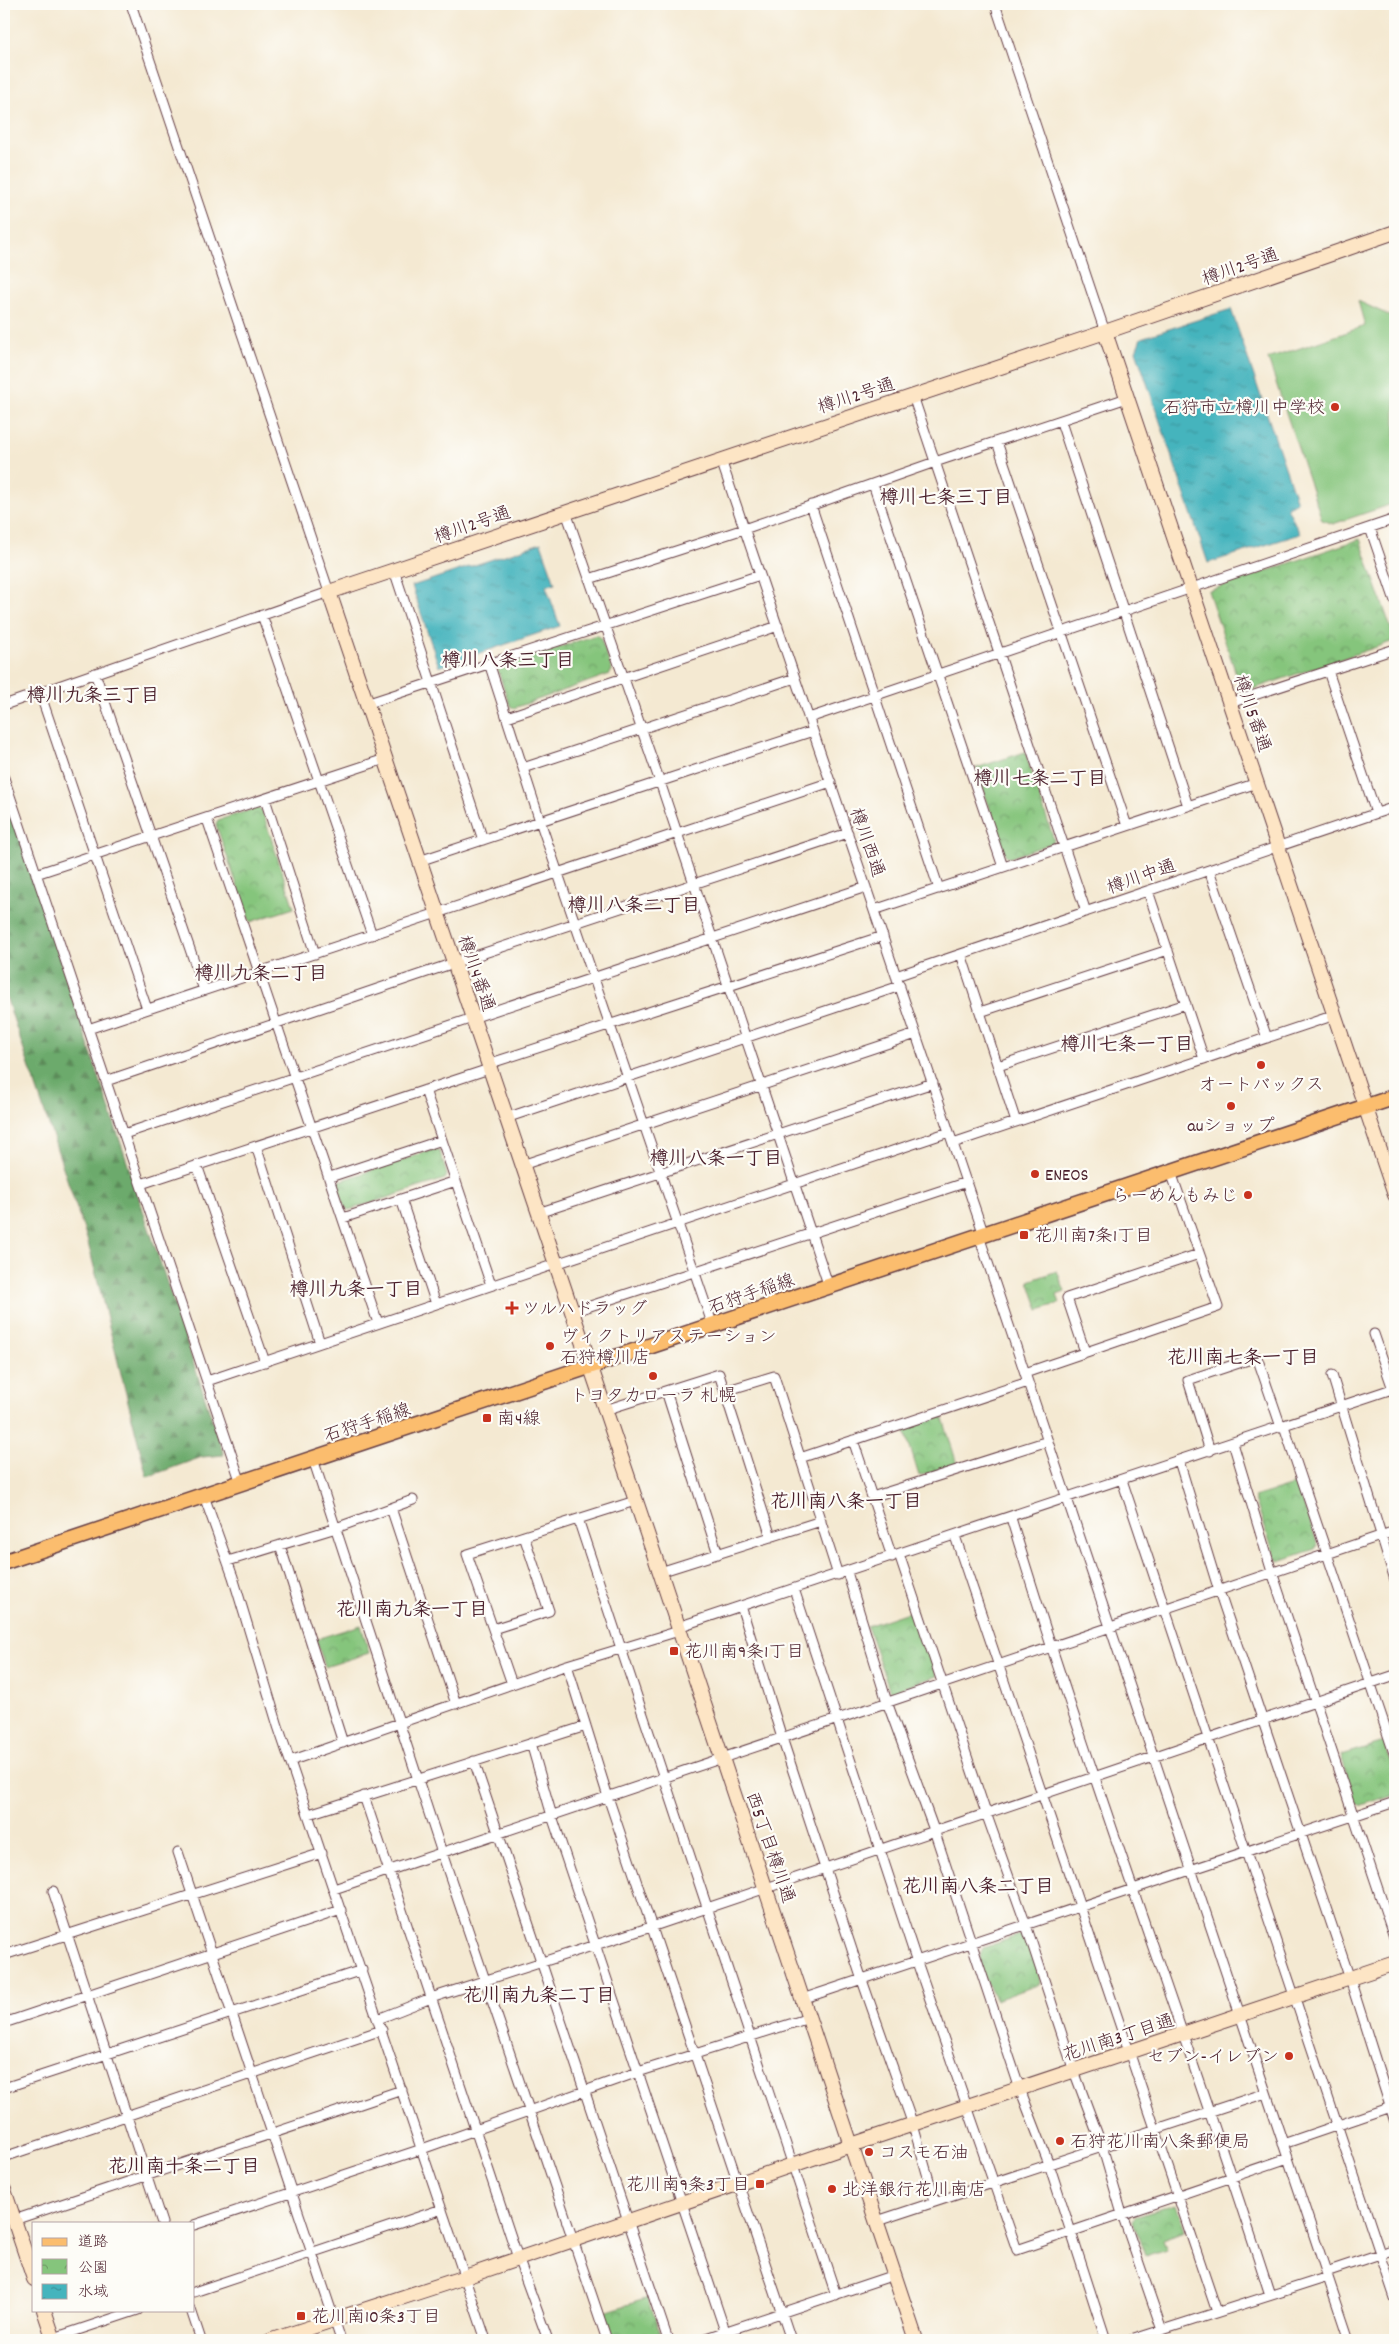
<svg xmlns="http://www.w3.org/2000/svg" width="1399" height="2344" font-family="Dekko,'Klee One',sans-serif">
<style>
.grass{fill:#85c57c;stroke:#687254}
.forest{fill:url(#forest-firs);stroke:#5b644c}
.park{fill:url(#park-crowns);stroke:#687254}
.water{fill:url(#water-ripples);stroke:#486a74}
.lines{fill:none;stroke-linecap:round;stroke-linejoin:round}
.street-casing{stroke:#643d44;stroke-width:11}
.secondary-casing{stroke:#643d44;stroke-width:16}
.primary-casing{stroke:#643d44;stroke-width:18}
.street{stroke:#fff;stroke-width:9}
.secondary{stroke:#fde5c5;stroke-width:14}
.primary{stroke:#fbbd6e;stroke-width:15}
.poi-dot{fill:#c8321e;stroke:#fdfcf7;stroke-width:2}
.labels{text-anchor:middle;stroke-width:4.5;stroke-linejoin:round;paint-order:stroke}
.street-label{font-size:18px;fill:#4a1f2b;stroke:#fdfcf7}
.poi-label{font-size:18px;fill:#4a1f2b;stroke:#fdfcf7;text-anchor:start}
.neighbourhood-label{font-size:19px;font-weight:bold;fill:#4a1f2b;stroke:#fdfcf7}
</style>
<defs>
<pattern id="forest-firs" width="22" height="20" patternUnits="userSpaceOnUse" patternTransform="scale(1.25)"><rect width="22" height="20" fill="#6caa6c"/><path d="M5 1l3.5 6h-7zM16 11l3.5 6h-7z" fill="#5b8a59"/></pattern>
<pattern id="park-crowns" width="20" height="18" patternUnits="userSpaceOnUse" patternTransform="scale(1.25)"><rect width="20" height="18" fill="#85c57c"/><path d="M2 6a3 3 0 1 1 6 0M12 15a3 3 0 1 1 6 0" fill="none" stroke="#6f9f66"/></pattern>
<pattern id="water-ripples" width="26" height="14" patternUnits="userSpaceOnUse" patternTransform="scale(1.25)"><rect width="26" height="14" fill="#45b4bd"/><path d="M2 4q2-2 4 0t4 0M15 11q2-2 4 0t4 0" fill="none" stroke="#3c929a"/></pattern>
</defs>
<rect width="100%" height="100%" fill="#fdfcf7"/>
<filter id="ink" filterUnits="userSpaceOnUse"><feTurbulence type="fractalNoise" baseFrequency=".02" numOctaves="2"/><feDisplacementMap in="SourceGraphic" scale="10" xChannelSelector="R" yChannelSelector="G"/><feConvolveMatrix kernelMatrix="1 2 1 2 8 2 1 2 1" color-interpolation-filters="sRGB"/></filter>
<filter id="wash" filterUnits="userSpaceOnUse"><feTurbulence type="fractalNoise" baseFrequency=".0096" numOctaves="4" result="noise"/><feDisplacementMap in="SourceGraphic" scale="20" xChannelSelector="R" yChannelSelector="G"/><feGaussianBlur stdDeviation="1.12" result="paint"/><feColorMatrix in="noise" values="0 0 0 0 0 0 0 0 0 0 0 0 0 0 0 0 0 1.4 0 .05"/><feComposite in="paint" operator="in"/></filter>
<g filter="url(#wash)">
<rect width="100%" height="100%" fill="#f4e9d2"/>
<path class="grass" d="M 1358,301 L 1395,318 L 1395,503 L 1333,524 L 1322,520 L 1268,359 L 1365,326 Z"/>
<path class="forest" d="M 4,790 L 224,1455 L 202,1457 L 147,1477 L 87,1239 L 4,991 Z"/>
<path class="park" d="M 1360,539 L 1394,637 L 1391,642 L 1244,692 L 1242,691 L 1208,591 Z
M 596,635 L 600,637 L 612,670 L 610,674 L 514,708 L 510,706 L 498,671 L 500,667 Z
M 1025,752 L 1054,840 L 1052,843 L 1009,858 L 1006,856 L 976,768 Z
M 257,808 L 262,810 L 294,908 L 250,922 L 216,825 L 218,820 Z
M 435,1149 L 440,1152 L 447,1175 L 445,1179 L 349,1210 L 345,1208 L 338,1185 L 340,1181 Z
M 1057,1271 L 1065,1292 L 1057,1295 L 1060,1303 L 1039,1310 L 1029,1281 Z
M 942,1415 L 957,1464 L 919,1476 L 904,1428 Z
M 1296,1484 L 1318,1545 L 1315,1549 L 1279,1561 L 1276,1559 L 1254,1497 Z
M 914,1610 L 937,1676 L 890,1692 L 867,1626 Z
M 361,1625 L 369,1653 L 325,1667 L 316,1639 Z
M 1384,1742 L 1395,1773 L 1395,1794 L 1362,1805 L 1355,1802 L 1341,1755 Z
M 1020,1935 C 1037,1944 1038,1967 1040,1984 L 996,2000 C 988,1985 974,1965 983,1948 Z
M 1176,2204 L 1185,2231 L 1162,2239 L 1166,2249 L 1145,2256 L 1133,2222 L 1135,2217 Z
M 648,2298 L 662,2340 L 614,2340 L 605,2312 Z"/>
<path class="water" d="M 1231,309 L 1297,502 L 1287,507 L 1300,534 L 1208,563 L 1136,351 L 1141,338 Z
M 541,543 L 555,583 L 546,586 L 560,626 L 439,667 L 412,586 Z"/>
</g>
<g filter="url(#ink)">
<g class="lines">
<g class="street-casing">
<path id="street" d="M 995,4 L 1105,332
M 913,396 L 1086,912
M 1061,422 L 1188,806
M 997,442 L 1127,826
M 721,460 L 984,1235
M 873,484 L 1003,867
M 811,505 L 939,889
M 566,512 L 660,782 L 829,1287
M 1370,528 L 1395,601
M 394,570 L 483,840
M 589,579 L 744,529 L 935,462 L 1127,398
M 262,615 L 372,935
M 489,663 L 540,821 L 713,1326
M 1328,671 L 1376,813
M 95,673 L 204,990
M 40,693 L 147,1009
M 1230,703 L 1395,649
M 366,704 L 760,575
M 4,705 L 329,592 L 131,4
M 507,717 L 778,626
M 809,718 L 1395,519
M 523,768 L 795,678
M 4,778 L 241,1483
M 265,799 L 315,954
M 207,819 L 378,1323
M 419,861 L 813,731
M 1209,870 L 1267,1038
M 36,874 L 385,759
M 1148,891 L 1204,1059
M 874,910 L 1257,783
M 961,954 L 1016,1122
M 896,976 L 1395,807
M 980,1012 L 1168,950
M 88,1029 L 831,782
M 488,1064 L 883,936
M 998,1066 L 1186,1004
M 106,1081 L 442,967 L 848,833
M 425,1090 L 491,1285
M 506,1118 L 900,986
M 124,1134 L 866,887
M 953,1143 L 1335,1015
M 256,1146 L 320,1343
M 197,1165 L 265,1362
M 522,1165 L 916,1034
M 330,1177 L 442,1140
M 141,1184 L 489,1069
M 401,1199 L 436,1304
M 538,1213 L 933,1083
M 343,1218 L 456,1181
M 979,1236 L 1349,2340
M 572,1312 L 967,1182
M 1374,1334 L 1395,1395
M 1085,1352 L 1067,1298 L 1199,1254
M 1025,1373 L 1218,1307 L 1171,1172
M 1332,1375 L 1395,1580
M 207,1381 L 949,1132
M 666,1391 L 718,1554
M 725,1391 L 774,1376 L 838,1575
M 605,1410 L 719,1374 L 771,1537
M 1284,1426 L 1395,1756
M 853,1440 L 892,1557
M 1233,1443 L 1272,1572 L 1395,1940
M 1210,1451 L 1188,1380 L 1257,1357 L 1281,1427
M 800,1458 L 1028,1382
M 313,1459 L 442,1853 L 607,2340
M 1179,1461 L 1219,1591 L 1350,1979 L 1395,2122
M 1122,1480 L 1395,2298
M 204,1496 L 233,1577 L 278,1726 L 486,2340
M 872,1497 L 1048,1441
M 391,1508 L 456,1704
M 1011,1518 C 1090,1779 1187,2035 1270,2295
M 578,1519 L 836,2295
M 955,1536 L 1217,2312
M 280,1545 L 343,1743
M 899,1554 L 986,1813 L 1026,1925 L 1074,2071 L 1102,2146 L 1122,2214 L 1162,2330
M 228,1561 L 336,1528 L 413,1500
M 660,1572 L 821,1521
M 847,1572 L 887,1702 L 934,1830 L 1020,2089 L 1049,2164 L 1106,2340
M 794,1589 L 917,1962 L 1017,2250 L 1288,2158
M 741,1606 L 782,1738 L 862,1980 L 913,2125 L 935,2201
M 678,1627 L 1395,1388
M 493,1629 L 549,1611 L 524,1536
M 679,1631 L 567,1665 L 608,1797 L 791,2340
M 512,1684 L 467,1554 L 635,1501
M 531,1743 L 552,1816 L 728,2340
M 290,1761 L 567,1665
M 474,1761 L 668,2340
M 364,1796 L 518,2258 L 548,2340
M 309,1814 L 586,1726
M 178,1852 L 341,2340
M 334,1889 L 1395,1531
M 53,1891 L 162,2223
M 4,1955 L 322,1853
M 802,1999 L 1395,1802
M 378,2019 L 431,1998 L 651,1927 L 1395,1675
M 4,2023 L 341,1910
M 4,2088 L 362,1970
M 1283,2144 L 1394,2106
M 4,2157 L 382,2030
M 14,2220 L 402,2090
M 877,2221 L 1266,2093
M 194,2225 L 422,2149 L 638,2072 L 809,2018
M 1326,2272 L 1395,2249
M 194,2292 L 442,2209
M 191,2310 L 201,2340
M 54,2338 L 138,2310
M 700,2340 L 894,2275
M 1131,2340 L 1328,2277"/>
</g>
<g class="secondary-casing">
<path id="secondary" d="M 1105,332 L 1395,1195
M 4,2190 L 34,2279
M 44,2310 L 54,2340
M 272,2340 L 465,2277 L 851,2145 L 1395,1963
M 916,2340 L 660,1572 L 329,592 L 1105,332 L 1395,232"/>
</g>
<g class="primary-casing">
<path id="primary" d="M 4,1562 L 1395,1097"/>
</g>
<use href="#street" class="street"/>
<use href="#secondary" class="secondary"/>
<use href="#primary" class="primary"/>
</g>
</g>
<g class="poi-dot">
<circle cx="1335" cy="407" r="5"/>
<circle cx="1261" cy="1065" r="5"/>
<circle cx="1231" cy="1106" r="5"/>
<circle cx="1035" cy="1174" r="5"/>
<circle cx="1248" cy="1195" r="5"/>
<rect x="1019" y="1230" width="10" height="10" rx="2.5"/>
<path d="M509.5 1300.5h5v5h5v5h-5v5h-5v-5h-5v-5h5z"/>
<circle cx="550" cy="1346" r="5"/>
<circle cx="653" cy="1376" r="5"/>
<rect x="482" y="1413" width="10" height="10" rx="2.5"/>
<rect x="669" y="1646" width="10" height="10" rx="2.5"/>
<circle cx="1289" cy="2056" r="5"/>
<circle cx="1060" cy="2141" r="5"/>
<circle cx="869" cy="2152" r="5"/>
<rect x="755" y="2179" width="10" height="10" rx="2.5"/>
<circle cx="832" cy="2189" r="5"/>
<rect x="296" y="2311" width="10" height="10" rx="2.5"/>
</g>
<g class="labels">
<g class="street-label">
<text transform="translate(1240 266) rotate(-19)" y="6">樽川2号通</text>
<text transform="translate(856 395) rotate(-18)" y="6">樽川2号通</text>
<text transform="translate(472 524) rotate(-19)" y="6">樽川2号通</text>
<text transform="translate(1253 713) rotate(71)" y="6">樽川5番通</text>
<text transform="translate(868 842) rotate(71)" y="6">樽川西通</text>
<text transform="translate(1141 876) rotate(-19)" y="6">樽川中通</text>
<text transform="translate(477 973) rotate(71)" y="6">樽川4番通</text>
<text transform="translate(751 1293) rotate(-19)" y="6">石狩手稲線</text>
<text transform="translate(367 1422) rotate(-18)" y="6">石狩手稲線</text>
<text transform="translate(771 1847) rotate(71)" y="6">西5丁目樽川通</text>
<text transform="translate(1118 2037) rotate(-18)" y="6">花川南3丁目通</text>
</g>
<g class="poi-label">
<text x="1325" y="413" text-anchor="end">石狩市立樽川中学校</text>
<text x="1261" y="1090" text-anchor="middle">オートバックス</text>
<text x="1231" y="1131" text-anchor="middle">auショップ</text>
<text x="1045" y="1180">ENEOS</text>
<text x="1238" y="1201" text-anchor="end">らーめんもみじ</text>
<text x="1034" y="1241">花川南7条1丁目</text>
<text x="522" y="1314">ツルハドラッグ</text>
<text x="560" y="1342">ヴィクトリアステーション<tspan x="560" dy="21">石狩樽川店</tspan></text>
<text x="653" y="1401" text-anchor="middle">トヨタカローラ 札幌</text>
<text x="497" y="1424">南4線</text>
<text x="684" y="1657">花川南9条1丁目</text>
<text x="1279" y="2062" text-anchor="end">セブン-イレブン</text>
<text x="1070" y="2147">石狩花川南八条郵便局</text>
<text x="879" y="2158">コスモ石油</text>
<text x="750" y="2190" text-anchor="end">花川南9条3丁目</text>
<text x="842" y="2195">北洋銀行花川南店</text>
<text x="311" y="2322">花川南10条3丁目</text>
</g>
<g class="neighbourhood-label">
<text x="946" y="503">樽川七条三丁目</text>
<text x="508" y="666">樽川八条三丁目</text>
<text x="93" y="701">樽川九条三丁目</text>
<text x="1040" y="784">樽川七条二丁目</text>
<text x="634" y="911">樽川八条二丁目</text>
<text x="261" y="979">樽川九条二丁目</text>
<text x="1127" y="1050">樽川七条一丁目</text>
<text x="716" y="1164">樽川八条一丁目</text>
<text x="356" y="1295">樽川九条一丁目</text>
<text x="1243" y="1363">花川南七条一丁目</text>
<text x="846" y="1507">花川南八条一丁目</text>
<text x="412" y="1615">花川南九条一丁目</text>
<text x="978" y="1892">花川南八条二丁目</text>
<text x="539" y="2001">花川南九条二丁目</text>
<text x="184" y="2172">花川南十条二丁目</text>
</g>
</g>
<rect width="1399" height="2344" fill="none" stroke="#fdfcf7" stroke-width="20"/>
<rect x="32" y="2222" width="162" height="90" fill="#fdfcf7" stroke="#b5a4a5"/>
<rect x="42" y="2238" width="25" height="8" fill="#fbbd6e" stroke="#b5a4a5"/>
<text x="78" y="2246" font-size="15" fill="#4a1f2b">道路</text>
<rect x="42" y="2259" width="25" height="15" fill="url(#park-crowns)" stroke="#b5a4a5"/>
<text x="78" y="2272" font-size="15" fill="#4a1f2b">公園</text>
<rect x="42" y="2284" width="25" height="15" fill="url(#water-ripples)" stroke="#b5a4a5"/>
<text x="78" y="2296" font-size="15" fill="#4a1f2b">水域</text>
</svg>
